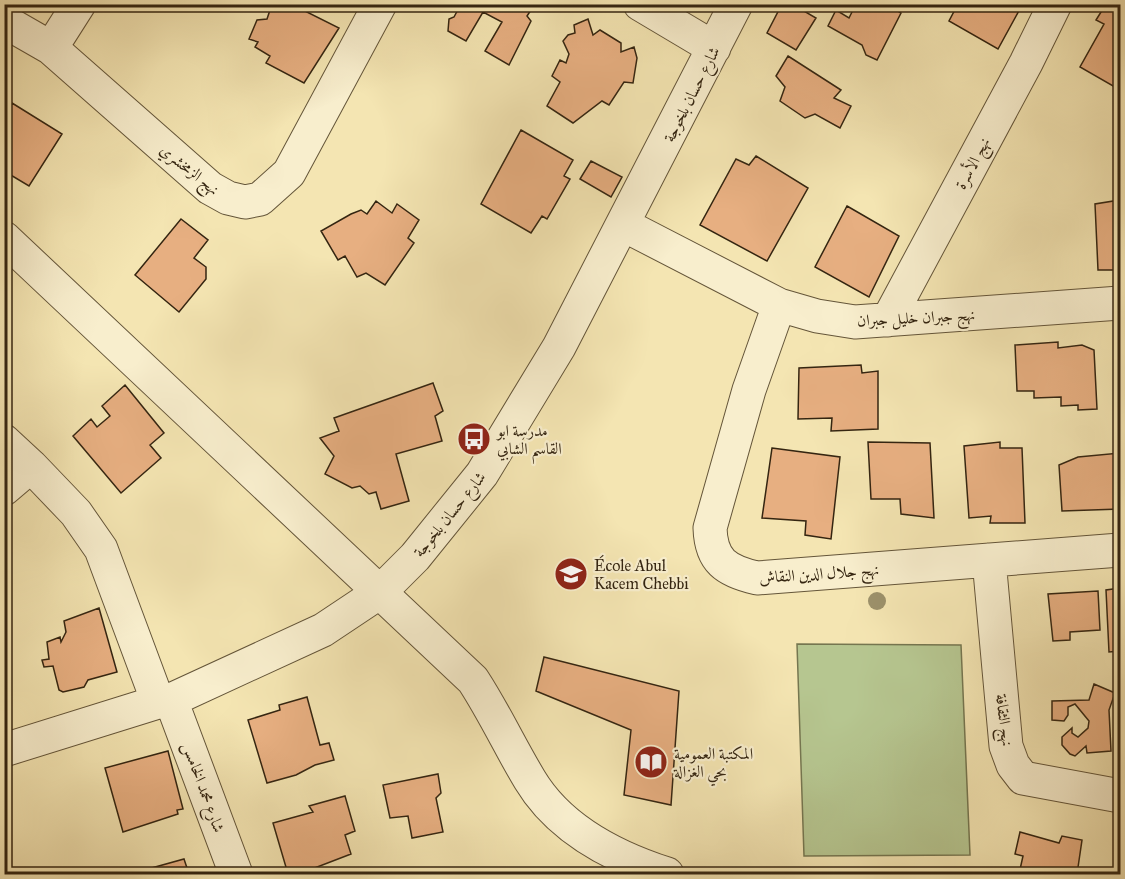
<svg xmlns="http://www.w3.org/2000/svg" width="1125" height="879" font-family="'IM FELL Great Primer',Amiri,serif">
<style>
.green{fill:#b6c690;stroke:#757650;stroke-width:1.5}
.building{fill:#e7af81;stroke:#342511;stroke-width:1.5}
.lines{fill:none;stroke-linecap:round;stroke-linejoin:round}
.minor-casing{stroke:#645539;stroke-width:35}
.minor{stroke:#f8eecd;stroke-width:33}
.tree{fill:#9c916b}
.labels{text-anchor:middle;stroke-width:4.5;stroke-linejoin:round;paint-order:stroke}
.street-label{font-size:16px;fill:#342511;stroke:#f8eecd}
.poi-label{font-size:16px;fill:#342511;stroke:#f8eecd;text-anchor:start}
</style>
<rect width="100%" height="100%" fill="#f4e5b2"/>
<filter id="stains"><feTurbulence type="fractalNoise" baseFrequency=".00333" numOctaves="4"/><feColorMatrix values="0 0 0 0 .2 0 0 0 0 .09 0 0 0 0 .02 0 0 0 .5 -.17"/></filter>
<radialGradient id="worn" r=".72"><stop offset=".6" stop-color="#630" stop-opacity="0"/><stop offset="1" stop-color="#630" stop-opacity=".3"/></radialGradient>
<path class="green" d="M 797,644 L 961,645 L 970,855 L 804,856 Z"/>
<path class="building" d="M 272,4 L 291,4 L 339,28 L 304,83 L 266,63 L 270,56 L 255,47 L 258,42 L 249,39 L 257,20 L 267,19 Z
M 461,4 L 522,4 L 531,10 L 527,16 L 531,21 L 509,65 L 485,51 L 502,22 L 483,12 L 466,41 L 448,31 L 449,19 L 454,17 Z
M 782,4 L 792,4 L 816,18 L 796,50 L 767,33 Z
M 856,4 L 887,4 L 901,13 L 877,60 L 866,55 L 862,45 L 828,26 L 836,10 L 849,18 Z
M 958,4 L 1017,4 L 1021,7 L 998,49 L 949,21 Z
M 1106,4 L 1120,4 L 1120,90 L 1080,67 L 1104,24 L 1096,20 Z
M 588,19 L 593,35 L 600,30 L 621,43 L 621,52 L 634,47 L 637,58 L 633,83 L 624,82 L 609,105 L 602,101 L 573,123 L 547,106 L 560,82 L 552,76 L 560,60 L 566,63 L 569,54 L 563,41 L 568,35 L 575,33 L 574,25 Z
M 788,56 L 841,90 L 834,98 L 851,106 L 840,128 L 815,114 L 805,118 L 780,101 L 785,87 L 776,76 Z
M 12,103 L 62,134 L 29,186 L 4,171 L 4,115 Z
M 521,130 L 573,160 L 564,176 L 570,179 L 547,219 L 542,216 L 531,233 L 481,204 Z
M 756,156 L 808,188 L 767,261 L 700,225 L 736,159 L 749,165 Z
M 591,161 L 622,177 L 611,197 L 580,179 Z
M 1120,200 L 1120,270 L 1098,270 L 1095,204 Z
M 376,201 L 392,213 L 397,204 L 419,220 L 408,238 L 414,243 L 385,285 L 366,273 L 357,277 L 345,256 L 338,260 L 321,231 L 351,214 L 361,210 L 367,214 Z
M 847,206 L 899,236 L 869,297 L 815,267 Z
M 181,219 L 208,240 L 194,258 L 206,267 L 206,279 L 179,312 L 135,275 Z
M 1058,342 L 1058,348 L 1082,345 L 1094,350 L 1097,409 L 1078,410 L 1078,405 L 1061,406 L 1061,397 L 1034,398 L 1034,391 L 1017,391 L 1015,345 Z
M 861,365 L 862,373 L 878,371 L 878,429 L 831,431 L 832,418 L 798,419 L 799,368 Z
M 433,383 L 443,411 L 435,416 L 442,441 L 396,454 L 409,501 L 381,509 L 376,492 L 369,494 L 360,486 L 352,488 L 325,474 L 334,456 L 320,438 L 339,431 L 334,418 Z
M 125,385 L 164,433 L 150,445 L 161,458 L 121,493 L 73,436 L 91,419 L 97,427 L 110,416 L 102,406 Z
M 868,442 L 930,443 L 934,518 L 901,514 L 900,499 L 871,499 Z
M 1000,442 L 1000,448 L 1022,448 L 1025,523 L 990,523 L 991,516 L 969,518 L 964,446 Z
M 772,448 L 840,457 L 831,539 L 805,535 L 806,521 L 762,518 Z
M 1120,453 L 1120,509 L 1062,511 L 1059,465 L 1078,457 Z
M 1120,588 L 1120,651 L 1109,652 L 1106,590 Z
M 1098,591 L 1100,630 L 1070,632 L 1070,640 L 1053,641 L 1048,594 Z
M 99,608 L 117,672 L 88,680 L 84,687 L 63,692 L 59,690 L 53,666 L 44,667 L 42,660 L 49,659 L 47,642 L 60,637 L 61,642 L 66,632 L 64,621 Z
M 544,657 L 679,691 L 671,805 L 624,795 L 631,730 L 536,691 Z
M 1094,684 L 1115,693 L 1109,710 L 1111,751 L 1087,753 L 1086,746 L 1075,756 L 1070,754 L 1062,745 L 1062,737 L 1072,728 L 1072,733 L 1078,737 L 1088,728 L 1089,721 L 1075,704 L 1068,707 L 1068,715 L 1064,721 L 1052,720 L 1052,701 L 1089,700 Z
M 307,697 L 320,745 L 329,743 L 334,760 L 315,765 L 296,775 L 267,783 L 248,720 L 280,710 L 279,705 Z
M 168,751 L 183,809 L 177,810 L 178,814 L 123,832 L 105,768 Z
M 438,774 L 441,793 L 436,798 L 443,832 L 412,838 L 408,816 L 390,818 L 383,785 Z
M 345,796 L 355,831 L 345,835 L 351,854 L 299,874 L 288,874 L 273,823 L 313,812 L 309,806 Z
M 1020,832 L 1059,843 L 1062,836 L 1082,840 L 1077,874 L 1019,874 L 1023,856 L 1015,854 Z
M 184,859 L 189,874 L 130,874 Z"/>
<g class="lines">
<g class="minor-casing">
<path id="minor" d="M 640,4 L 714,48
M 4,21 L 51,48 L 210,188 L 228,198 L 245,202 L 260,199 L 289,173 L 380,4
M 51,48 L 79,4
M 624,225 L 779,305 L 817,316 L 855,322 L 1120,303
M 4,238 L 473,680 C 494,712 510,747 530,780 C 560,830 614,857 667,874
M 779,305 L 749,390 L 710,528 C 711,561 726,571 757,578 L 1120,550
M 888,320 L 1026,63 L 1055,4
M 4,441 L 31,466 L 76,513 L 101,549 L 158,702
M 4,489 L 31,466
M 989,560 L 1006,746 L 1013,765 L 1023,778 L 1120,796
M 171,700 L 236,874
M 4,750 L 158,702 L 171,700 L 323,630 L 380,592 L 415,557 L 482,474 L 559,347 L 736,4"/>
</g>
<use href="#minor" class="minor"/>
</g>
<circle class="tree" cx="877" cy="601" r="9"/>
<defs>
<g id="bus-disc" transform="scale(1.725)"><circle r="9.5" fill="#8f2418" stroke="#f8eecd"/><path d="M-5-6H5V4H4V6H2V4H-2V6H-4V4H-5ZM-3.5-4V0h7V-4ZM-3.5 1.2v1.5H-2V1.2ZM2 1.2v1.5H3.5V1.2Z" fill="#fff"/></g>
<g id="school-disc" transform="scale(1.725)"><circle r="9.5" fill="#8f2418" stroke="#f8eecd"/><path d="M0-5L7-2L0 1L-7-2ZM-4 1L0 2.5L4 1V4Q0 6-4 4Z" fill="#fff"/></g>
<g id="library-disc" transform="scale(1.725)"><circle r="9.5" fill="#8f2418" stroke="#f8eecd"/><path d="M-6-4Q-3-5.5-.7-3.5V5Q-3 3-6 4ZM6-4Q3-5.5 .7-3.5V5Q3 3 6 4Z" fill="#fff"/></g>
</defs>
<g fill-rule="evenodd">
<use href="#bus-disc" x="474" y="439"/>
<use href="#school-disc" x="571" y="574"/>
<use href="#library-disc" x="651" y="762"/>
</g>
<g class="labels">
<g class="street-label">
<text transform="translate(691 94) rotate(-63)" y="6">شارع حسان بلخوجة</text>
<text transform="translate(972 163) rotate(-62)" y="6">نهج الأسرة</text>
<text transform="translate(190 169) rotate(39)" y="6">نهج الزمخشري</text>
<text transform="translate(916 317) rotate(-3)" y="6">نهج جبران خليل جبران</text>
<text transform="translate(449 514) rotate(-51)" y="6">شارع حسان بلخوجة</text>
<text transform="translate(819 573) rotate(-4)" y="6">نهج جلال الدين النقاش</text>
<text transform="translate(1005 720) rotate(83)" y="6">نهج الثقافة</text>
<text transform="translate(204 787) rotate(70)" y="6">شارع محمد الخامس</text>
</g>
<g class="poi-label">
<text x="497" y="436">مدرسة ابو<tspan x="497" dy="18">القاسم الشابي</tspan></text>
<text x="594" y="571">École Abul<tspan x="594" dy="18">Kacem Chebbi</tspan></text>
<text x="674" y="759">المكتبة العمومية<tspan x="674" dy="18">بحي الغزالة</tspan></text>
</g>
</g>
<rect width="1125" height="879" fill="none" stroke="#f4e5b2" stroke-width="24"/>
<rect x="6" y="6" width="1113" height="867" fill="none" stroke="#342511" stroke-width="3"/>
<rect x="12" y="12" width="1101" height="855" fill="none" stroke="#342511" stroke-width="1.5"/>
<rect width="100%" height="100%" filter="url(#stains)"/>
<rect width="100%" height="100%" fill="url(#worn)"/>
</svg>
